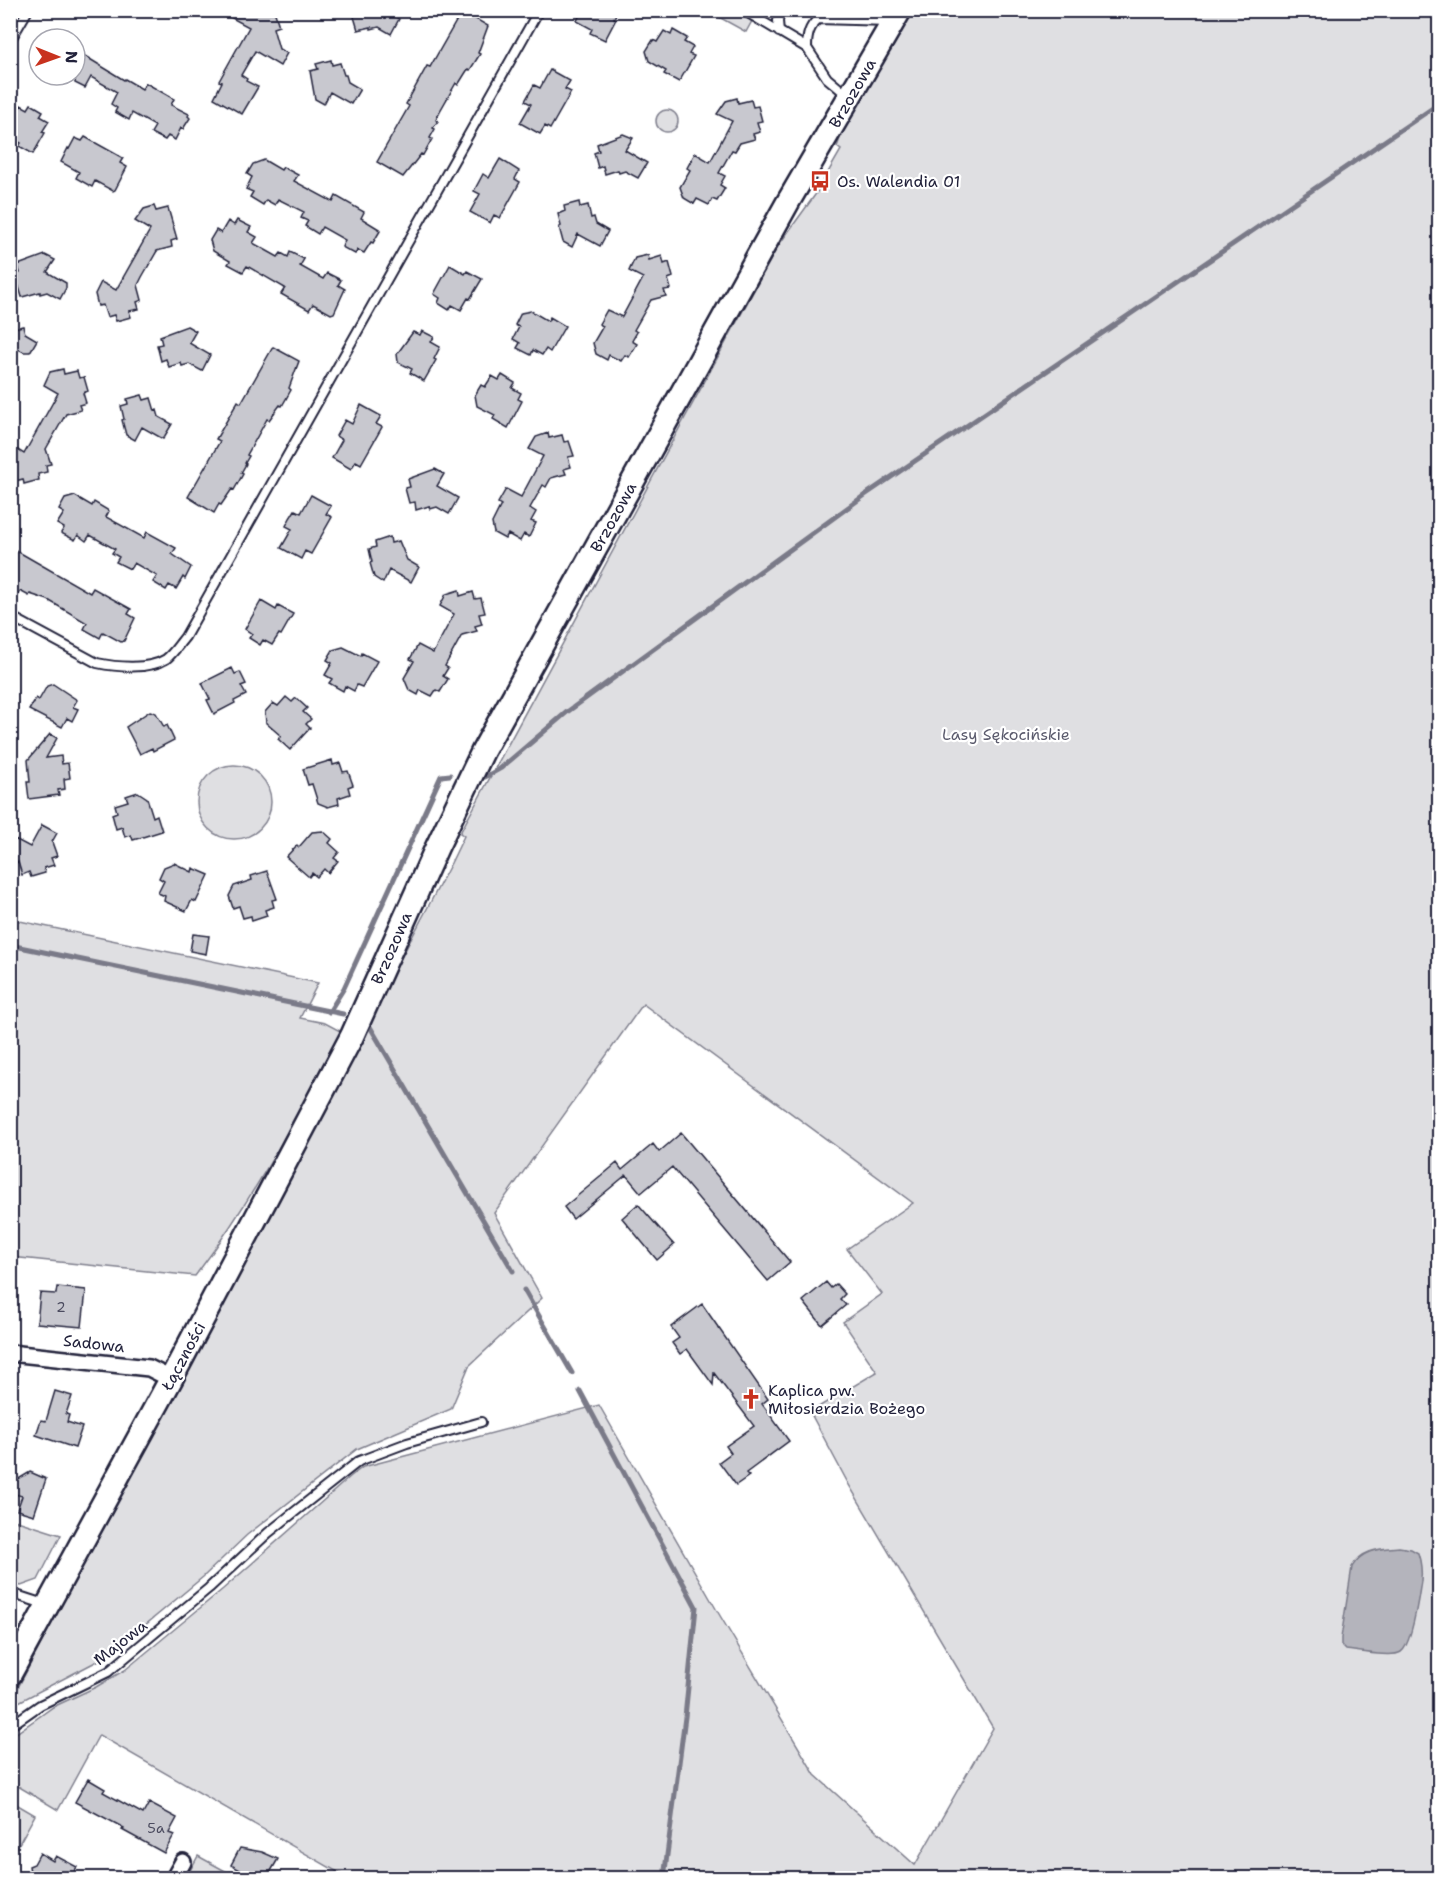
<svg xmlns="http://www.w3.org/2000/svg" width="1450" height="1889" font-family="'Shantell Sans',sans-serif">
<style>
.green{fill:#dfdfe2;stroke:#80808e;stroke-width:1.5}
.water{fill:#b4b4bc;stroke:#7a7a88;stroke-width:1.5}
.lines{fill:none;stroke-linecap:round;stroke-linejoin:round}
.stream{stroke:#7a7a88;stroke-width:5}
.building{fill:#c8c8cf;stroke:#22223b;stroke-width:1.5}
.lane-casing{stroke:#22223b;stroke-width:12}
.street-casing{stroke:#22223b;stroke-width:20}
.secondary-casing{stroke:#22223b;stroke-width:27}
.lane{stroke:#fff;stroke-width:8}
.street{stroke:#fff;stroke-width:15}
.secondary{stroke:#fff;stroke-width:22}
.labels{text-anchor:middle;stroke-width:4.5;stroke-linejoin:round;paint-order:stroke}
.number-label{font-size:14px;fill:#4c4c60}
.street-label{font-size:16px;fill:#22223b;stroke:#fff}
.poi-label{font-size:16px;fill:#22223b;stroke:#fff;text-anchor:start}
.park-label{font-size:16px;fill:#5b5b6d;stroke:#fff}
</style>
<rect width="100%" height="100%" fill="#fff"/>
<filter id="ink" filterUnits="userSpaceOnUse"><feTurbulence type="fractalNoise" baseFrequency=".0167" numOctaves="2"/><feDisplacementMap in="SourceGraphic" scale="12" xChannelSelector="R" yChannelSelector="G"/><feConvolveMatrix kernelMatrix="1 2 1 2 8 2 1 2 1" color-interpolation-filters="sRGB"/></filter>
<g filter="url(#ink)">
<path class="green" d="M 708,11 L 732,11 L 752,21 L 746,32 Z
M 905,11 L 1439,11 L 1439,1878 L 348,1878 L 99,1735 L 58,1810 L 11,1782 L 11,1737 L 53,1707 L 96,1687 L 125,1670 L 223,1589 L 351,1476 L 363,1467 L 599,1405 L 719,1614 L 815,1775 L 915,1865 L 993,1728 L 849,1485 L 810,1412 L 877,1372 L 843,1322 L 882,1294 L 847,1249 L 913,1203 L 643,1004 L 494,1213 L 542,1298 L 469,1366 L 451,1409 L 357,1449 L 247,1535 L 203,1577 L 109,1655 L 11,1706 L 11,1701 L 451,863 L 464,836 L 460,833 L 778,246 L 815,195 L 841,150 L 837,147 L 848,115 Z
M656 121a11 11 0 1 1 22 0a11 11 0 1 1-22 0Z
M197 802a37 37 0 1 1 74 0a37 37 0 1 1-74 0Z
M 10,919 L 318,983 L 300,1018 L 325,1023 L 342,1032 C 297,1116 253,1200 195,1276 L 11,1257 Z
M 11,1519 L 61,1535 L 38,1580 L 21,1586 L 11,1583 Z
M 11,1801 L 35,1815 L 11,1858 Z
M 198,1856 L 238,1878 L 186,1878 Z"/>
<path class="water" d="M 1399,1547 L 1411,1549 L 1418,1553 C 1421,1562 1422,1571 1421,1581 C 1419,1594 1412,1645 1401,1652 C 1392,1658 1358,1651 1346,1650 L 1341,1645 L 1341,1638 L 1352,1567 C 1362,1549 1380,1549 1399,1547 Z"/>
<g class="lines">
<path class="stream" d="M 485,777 L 501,768 L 567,712 L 865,495 L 1440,103
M 10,945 L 343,1014
M 329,1012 L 344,988 L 441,776 L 450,775
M 369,1025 L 513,1271
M 524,1290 L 572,1373
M 580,1391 L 696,1607 L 685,1717 L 664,1878"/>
</g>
<path class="building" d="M 217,10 L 274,10 L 279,26 L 273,28 L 279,49 L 287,53 L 280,66 L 255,51 L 241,75 L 247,79 L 246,81 L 258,87 L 242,114 L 214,98 L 222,82 L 219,81 L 249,27 Z
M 352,10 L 385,10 L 399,19 L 391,34 L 379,27 L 371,29 L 371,27 L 358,30 Z
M 582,10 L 618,10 L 614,18 L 616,19 L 605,40 L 590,33 L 592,29 L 577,21 Z
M 462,11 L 488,26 L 478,53 L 480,54 L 470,70 L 468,69 L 458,85 L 456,83 L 440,111 L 436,120 L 438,121 L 433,128 L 435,129 L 430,138 L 432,139 L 423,155 L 421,154 L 403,177 L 377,162 L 409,106 L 406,104 L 427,66 L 430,67 Z
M 673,30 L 687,38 L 684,42 L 693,47 L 689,54 L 694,56 L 679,82 L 664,74 L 666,71 L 649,61 L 646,51 L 653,40 L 657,42 L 664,31 L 671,35 Z
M 75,50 L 124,80 L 125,79 L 142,89 L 146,83 L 174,99 L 171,105 L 189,114 L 188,116 L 190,118 L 183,129 L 181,128 L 175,140 L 168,136 L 165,140 L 151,133 L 155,126 L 132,113 L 129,120 L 115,112 L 117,108 L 111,104 L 117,92 L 91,77 L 85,88 L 75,83 Z
M 331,60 L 332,65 L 340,63 L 344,75 L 346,75 L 348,82 L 360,89 L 351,104 L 330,92 L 324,104 L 315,99 L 310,71 L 318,69 L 316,64 Z
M 550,70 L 570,81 L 565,89 L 571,92 L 550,129 L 545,126 L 540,134 L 520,123 L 531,104 L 525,101 L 534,85 L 540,88 Z
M 737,98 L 738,103 L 751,100 L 753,107 L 758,106 L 762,121 L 757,122 L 760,132 L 753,134 L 755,139 L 740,143 L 735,151 L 732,150 L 719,173 L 725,176 L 720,185 L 725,188 L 717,201 L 712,199 L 709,205 L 697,199 L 694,204 L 684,198 L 680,187 L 690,170 L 687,168 L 695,153 L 710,162 L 732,121 L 717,114 L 726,101 Z
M 31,104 L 43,111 L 40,116 L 49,121 L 42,132 L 45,133 L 33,154 L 19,146 L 21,143 L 10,137 L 10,114 L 15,117 L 21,105 L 28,109 Z
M 623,134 L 633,138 L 625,150 L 647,163 L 638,178 L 625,171 L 619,173 L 618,170 L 605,174 L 603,166 L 598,168 L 594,153 L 599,151 L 597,144 Z
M 85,137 L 123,158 L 120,163 L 127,167 L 115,190 L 113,191 L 95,181 L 92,187 L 76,178 L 79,172 L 61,162 L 68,148 L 69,149 L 75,138 L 82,141 Z
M 500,159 L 519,171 L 515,179 L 520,182 L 500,218 L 494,215 L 490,223 L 470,212 L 480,194 L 474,191 L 483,174 L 489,178 Z
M 264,160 L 281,170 L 283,167 L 298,175 L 294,181 L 333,202 L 336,196 L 364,212 L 361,218 L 379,229 L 378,230 L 380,231 L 373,243 L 371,242 L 364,253 L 358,250 L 355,254 L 342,247 L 345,240 L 322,227 L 318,234 L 305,226 L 308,221 L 301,218 L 304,212 L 278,199 L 275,205 L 266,200 L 263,205 L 250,197 L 253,192 L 246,189 L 252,177 L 247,174 L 253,164 Z
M 579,202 L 580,207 L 588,205 L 591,218 L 594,217 L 596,224 L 608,231 L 600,246 L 578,234 L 572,247 L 563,242 L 559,227 L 561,226 L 558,214 L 565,211 L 564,206 Z
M 154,206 L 156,211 L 168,208 L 177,239 L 171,241 L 172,247 L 157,251 L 142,277 L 138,285 L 142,300 L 137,302 L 139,309 L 129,311 L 131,317 L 116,321 L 114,315 L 107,317 L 103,305 L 98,306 L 95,294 L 101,282 L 116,290 L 150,230 L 135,221 L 144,209 Z
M 237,220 L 251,227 L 248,232 L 257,237 L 253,243 L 278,257 L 281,253 L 288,257 L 290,252 L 304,259 L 300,266 L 323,279 L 327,273 L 341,280 L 338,285 L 345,289 L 334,313 L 331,314 L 313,304 L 309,310 L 281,294 L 285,288 L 247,266 L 243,272 L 228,264 L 230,261 L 213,251 L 210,240 L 216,230 L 221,233 L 228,221 L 234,225 Z
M 45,255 L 55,260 L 47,272 L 66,283 L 66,288 L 60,299 L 47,292 L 40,294 L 40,292 L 22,297 L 15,274 L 20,273 L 18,265 Z
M 648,255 L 649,260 L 662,256 L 664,264 L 669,262 L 673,277 L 668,279 L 671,289 L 664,290 L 666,296 L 651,300 L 634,330 L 637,332 L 632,341 L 637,344 L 629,357 L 625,355 L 621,361 L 609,355 L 607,360 L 596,354 L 593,343 L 603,326 L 599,324 L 607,310 L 622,317 L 643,278 L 629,271 L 635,258 Z
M 450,265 L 465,274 L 467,271 L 482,279 L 470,299 L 468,298 L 461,310 L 452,305 L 449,310 L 438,303 L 440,298 L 434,294 Z
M 531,311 L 548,321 L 550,317 L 565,326 L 550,352 L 546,349 L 542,355 L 533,350 L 531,355 L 517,348 L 520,343 L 513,339 L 519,327 L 515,325 L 521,313 Z
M 23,326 L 25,333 L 37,340 L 30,352 L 24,352 L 10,345 L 10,329 Z
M 187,326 L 196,331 L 189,343 L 210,355 L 202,371 L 189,364 L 182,366 L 181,363 L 169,367 L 166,359 L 161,361 L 157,345 L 162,344 L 160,336 Z
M 422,331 L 434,337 L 431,342 L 440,347 L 434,359 L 436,360 L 424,381 L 410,373 L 412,369 L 398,362 L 397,354 L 413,332 L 420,335 Z
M 273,347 L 299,361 L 289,388 L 291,390 L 282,406 L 280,405 L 269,420 L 267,419 L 247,455 L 249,456 L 245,463 L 246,464 L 241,473 L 243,474 L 234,490 L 232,489 L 221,505 L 219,504 L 214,513 L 188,497 L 220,441 L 216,439 L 238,401 L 241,403 Z
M 63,369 L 64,374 L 77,371 L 79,378 L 84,377 L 88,391 L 83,393 L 86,403 L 79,405 L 81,410 L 66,414 L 46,449 L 51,464 L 46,465 L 47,472 L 38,474 L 39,480 L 24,484 L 23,479 L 15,481 L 10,464 L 10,445 L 24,454 L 58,393 L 44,385 L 50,372 Z
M 502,375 L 515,383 L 512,388 L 521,393 L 518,399 L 522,401 L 508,428 L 493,419 L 495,415 L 477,406 L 475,395 L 481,385 L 485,387 L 492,376 L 499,380 Z
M 142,395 L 144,400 L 151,398 L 155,411 L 157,410 L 159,417 L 172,424 L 163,439 L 142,427 L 135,440 L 126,435 L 122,420 L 124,419 L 121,406 L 128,404 L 127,399 Z
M 361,405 L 381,416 L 376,424 L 382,427 L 361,464 L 356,461 L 351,469 L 332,458 L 342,440 L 336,436 L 345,420 L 352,424 Z
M 548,433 L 549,438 L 562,435 L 564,442 L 569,441 L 574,456 L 568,457 L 571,467 L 564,469 L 566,474 L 551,478 L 546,487 L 543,485 L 530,508 L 536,512 L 531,521 L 536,523 L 529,537 L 524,534 L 520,541 L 508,534 L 505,539 L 494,533 L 492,523 L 501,505 L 498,503 L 506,489 L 521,497 L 543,456 L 529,449 L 536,437 Z
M 435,469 L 444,474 L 437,486 L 458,498 L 449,514 L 437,507 L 430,509 L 429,506 L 416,510 L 415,502 L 409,503 L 405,488 L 410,487 L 408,479 Z
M 311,495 L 331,506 L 326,514 L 332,517 L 311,554 L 305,551 L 301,559 L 281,548 L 292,529 L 286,526 L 290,518 L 295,510 L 301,513 Z
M 75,496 L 92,506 L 94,502 L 109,511 L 106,517 L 144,538 L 147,532 L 176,548 L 172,554 L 191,567 L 185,579 L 183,577 L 176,589 L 169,585 L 166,590 L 153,582 L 157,576 L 134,563 L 130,569 L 116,562 L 119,557 L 112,553 L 115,549 L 90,535 L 86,541 L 78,535 L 75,540 L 61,533 L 64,528 L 57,524 L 64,513 L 59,510 L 65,499 Z
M 390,537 L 391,543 L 399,541 L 407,560 L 419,567 L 411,582 L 389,570 L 383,583 L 374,577 L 370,563 L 372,562 L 369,549 L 376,547 L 375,542 Z
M 10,547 L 90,593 L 93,588 L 131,609 L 128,614 L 135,618 L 124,641 L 121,642 L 103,632 L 100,638 L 84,629 L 87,623 L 48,600 L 30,594 L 29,596 L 20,591 L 10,606 Z
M 459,590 L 460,596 L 473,592 L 475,599 L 481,598 L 485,613 L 479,614 L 482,624 L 475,626 L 477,631 L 462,635 L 445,666 L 448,668 L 443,676 L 448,679 L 440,692 L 436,690 L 432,696 L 420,690 L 418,695 L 409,690 L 404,678 L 414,661 L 410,659 L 418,645 L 433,653 L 454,614 L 440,606 L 446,594 Z
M 261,601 L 276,610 L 278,606 L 293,614 L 281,635 L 279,634 L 272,645 L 263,640 L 260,645 L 249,638 L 252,634 L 245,629 Z
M 343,647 L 361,656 L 362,653 L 377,661 L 362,687 L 357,685 L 354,691 L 345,686 L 343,691 L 329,683 L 332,679 L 325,675 L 332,663 L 327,660 L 333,650 Z
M 232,668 L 235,674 L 240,672 L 246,684 L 241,686 L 246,695 L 234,701 L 235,703 L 214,714 L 207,700 L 210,699 L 202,683 Z
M 53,684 L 77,700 L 73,707 L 78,709 L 72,721 L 67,718 L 62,727 L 29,710 L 36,698 L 39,700 L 47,686 Z
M 286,697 L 292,702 L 296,698 L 307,708 L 303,712 L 311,719 L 306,724 L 310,728 L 290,750 L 278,739 L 281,736 L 266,723 L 265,712 L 273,703 L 278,706 Z
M 150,711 L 156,713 L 164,727 L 167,725 L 174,740 L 153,751 L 152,748 L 140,754 L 126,727 Z
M 50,734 L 57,738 L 46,758 L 61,756 L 62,764 L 68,763 L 70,778 L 64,779 L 65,789 L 58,790 L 59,795 L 29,799 L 27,782 L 30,782 L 28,760 Z
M 332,760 L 333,765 L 340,763 L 343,772 L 348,771 L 353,785 L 348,787 L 350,794 L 338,798 L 339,804 L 328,807 L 318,803 L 312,784 L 308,785 L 303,769 Z
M 138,792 L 147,798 L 153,817 L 157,815 L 162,831 L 133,840 L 131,835 L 125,837 L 122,827 L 116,829 L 112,814 L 117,812 L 115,805 L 128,801 L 126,796 Z
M 42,825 L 57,833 L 52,842 L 57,856 L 51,858 L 54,865 L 44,868 L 45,873 L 31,877 L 29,872 L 22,875 L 18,862 L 10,864 L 10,849 L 15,839 L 30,847 Z
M 323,831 L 332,839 L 329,843 L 339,852 L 334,858 L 338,861 L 328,873 L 324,869 L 317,877 L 312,873 L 309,877 L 286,857 L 297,845 L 299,847 L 312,832 Z
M 174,863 L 192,872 L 193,868 L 209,875 L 196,902 L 192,900 L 186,911 L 164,901 L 165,896 L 158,893 L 164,881 L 159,878 L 164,867 Z
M 267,871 L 277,899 L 272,900 L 274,907 L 265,910 L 267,916 L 252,921 L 251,916 L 243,918 L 239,906 L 233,908 L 229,896 L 234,886 L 252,880 L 251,876 Z
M 193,934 L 209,936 L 206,954 L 190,951 Z
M 681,1133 L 790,1262 L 768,1281 L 672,1167 L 641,1193 L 626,1175 L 573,1219 L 564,1207 L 617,1163 L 622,1170 L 653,1144 L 659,1152 Z
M 638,1204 L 674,1245 L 657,1260 L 622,1218 Z
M 826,1282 L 831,1288 L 836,1284 L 845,1294 L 840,1299 L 846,1305 L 822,1325 L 803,1301 Z
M 57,1287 L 86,1290 L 82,1327 L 37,1323 L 40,1293 L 56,1294 Z
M 702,1304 L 768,1399 L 762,1404 L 789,1441 L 746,1473 L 749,1476 L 736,1485 L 719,1462 L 731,1453 L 726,1446 L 754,1426 L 714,1373 L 713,1385 L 687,1349 L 680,1354 L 672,1343 L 679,1338 L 671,1327 Z
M 55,1391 L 72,1396 L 66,1414 L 69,1415 L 67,1422 L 82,1427 L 75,1448 L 36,1435 L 41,1420 L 46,1421 Z
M 30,1472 L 46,1479 L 34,1515 L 17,1510 L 22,1496 L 11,1493 L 15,1481 Z
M 88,1779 L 105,1789 L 103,1792 L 143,1814 L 149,1803 L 177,1818 L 169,1833 L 174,1835 L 164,1853 L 122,1830 L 124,1828 L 75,1802 Z
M 240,1848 L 262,1852 L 278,1859 L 267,1878 L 254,1878 L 231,1865 Z
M 40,1853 L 53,1861 L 56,1856 L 77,1867 L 70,1878 L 31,1878 L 29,1866 L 34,1864 Z"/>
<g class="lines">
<g class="lane-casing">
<path id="lane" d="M 743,10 L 807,48 L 827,78 L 847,95
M 816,10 L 829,17
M 779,32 L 778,21 L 780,10
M 10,41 L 28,10
M 807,48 C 807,36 809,27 818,19 L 889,21
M 10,616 L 97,663 C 116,667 149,670 166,659 C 173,654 179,644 185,637 L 539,10
M 10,1593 L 44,1604
M 10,1726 L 40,1705 L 108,1672 L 209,1588 L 268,1533 L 359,1461 L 407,1443 L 481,1422"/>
</g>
<g class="street-casing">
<path id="street" d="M 10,1353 L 149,1368 L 171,1379
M 174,1878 L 183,1862"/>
</g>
<g class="secondary-casing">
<path id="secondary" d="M 10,1674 L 171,1379 L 352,1036 L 437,847 L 483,751 L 788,202 L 900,10"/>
</g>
<use href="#lane" class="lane"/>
<use href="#street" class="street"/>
<use href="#secondary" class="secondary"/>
</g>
</g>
<defs>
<g id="bus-bare" transform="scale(1.62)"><path d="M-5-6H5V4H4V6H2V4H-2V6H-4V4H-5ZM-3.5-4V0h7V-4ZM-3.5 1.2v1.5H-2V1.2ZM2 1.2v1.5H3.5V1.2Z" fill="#c8321e" stroke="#fff" stroke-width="2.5" paint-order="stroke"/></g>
<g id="church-bare" transform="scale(1.62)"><path d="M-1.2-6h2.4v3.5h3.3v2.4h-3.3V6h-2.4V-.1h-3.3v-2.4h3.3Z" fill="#c8321e" stroke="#fff" stroke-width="2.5" paint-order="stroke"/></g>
</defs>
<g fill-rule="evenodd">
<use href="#bus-bare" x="820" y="181"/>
<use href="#church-bare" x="751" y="1399"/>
</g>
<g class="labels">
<g class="number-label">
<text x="61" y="1312">2</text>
<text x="156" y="1833">5a</text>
</g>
<g class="street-label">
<text transform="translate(852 93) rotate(-60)" y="6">Brzozowa</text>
<text transform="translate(613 517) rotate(-61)" y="6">Brzozowa</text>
<text transform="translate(391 948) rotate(-66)" y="6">Brzozowa</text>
<text transform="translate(94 1343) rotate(6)" y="6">Sadowa</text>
<text transform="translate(183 1356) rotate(-62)" y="6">Łączności</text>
<text transform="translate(120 1642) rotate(-38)" y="6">Majowa</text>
</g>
<g class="poi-label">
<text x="837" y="187">Os. Walendia 01</text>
<text x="768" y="1396">Kaplica pw.<tspan x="768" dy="18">Miłosierdzia Bożego</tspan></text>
</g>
<g class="park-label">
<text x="1006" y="740">Lasy Sękocińskie</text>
</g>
</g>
<rect width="1450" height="1889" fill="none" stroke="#fff" stroke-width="36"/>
<rect x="18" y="18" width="1414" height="1853" fill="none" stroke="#22223b" stroke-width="2" filter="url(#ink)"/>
<g transform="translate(57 57) rotate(91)"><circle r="28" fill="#ffffff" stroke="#a7a7b1" stroke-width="1.5"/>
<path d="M0-4.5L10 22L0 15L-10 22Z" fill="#c8321e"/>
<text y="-9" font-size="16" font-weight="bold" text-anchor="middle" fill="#22223b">N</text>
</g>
</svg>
